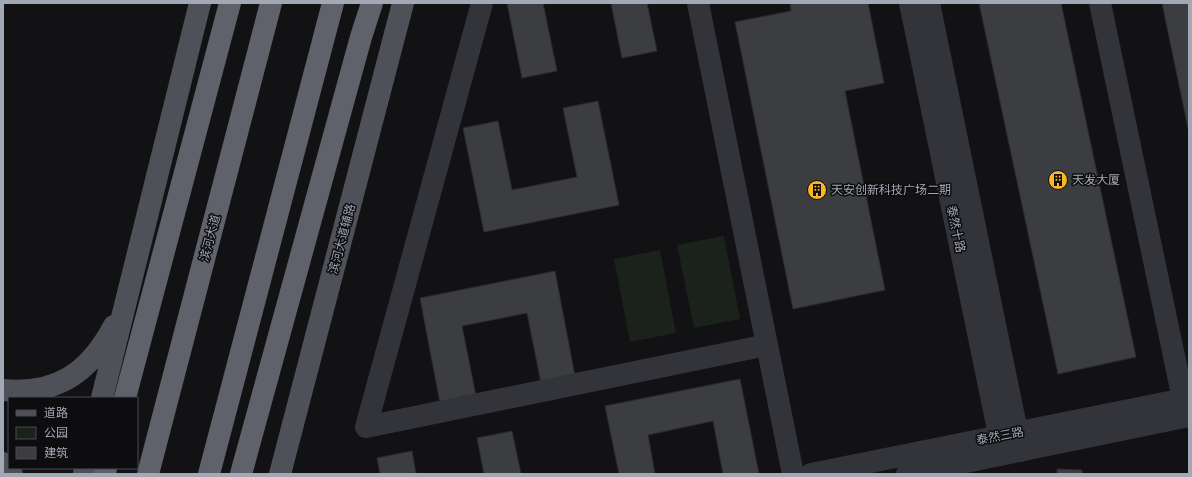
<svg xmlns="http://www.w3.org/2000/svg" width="1192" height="477" font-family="Quicksand,'Noto Sans SC',sans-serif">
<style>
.green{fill:#1a221b}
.building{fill:#3c3d41;stroke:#2c2c30}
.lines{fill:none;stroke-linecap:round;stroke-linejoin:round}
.minor{stroke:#333439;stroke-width:22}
.major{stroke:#4f5158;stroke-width:22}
.highway{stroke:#5f626a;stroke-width:22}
.labels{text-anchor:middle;stroke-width:3;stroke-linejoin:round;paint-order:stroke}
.poi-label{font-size:12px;fill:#a3a8b5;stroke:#0d0d0f;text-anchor:start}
.street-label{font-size:12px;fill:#a3a8b5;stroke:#0d0d0f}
</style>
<rect width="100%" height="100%" fill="#121214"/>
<path class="green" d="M 724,236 L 740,319 L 694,328 L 677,245 Z
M 660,250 L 676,333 L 630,342 L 614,259 Z"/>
<path class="building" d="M 507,3 L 543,3 L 557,71 L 522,78 Z
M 611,3 L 647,3 L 657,51 L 622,58 Z
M 790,3 L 868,3 L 884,83 L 845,91 L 885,290 L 793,309 L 735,22 L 791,11 Z
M 979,3 L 1061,3 L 1136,357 L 1058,374 Z
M 1162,3 L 1189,3 L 1189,133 Z
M 598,101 L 619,205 L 484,232 L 463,128 L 498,121 L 512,190 L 577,177 L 563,108 Z
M 555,271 L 575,376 L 541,383 L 527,313 L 462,326 L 476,396 L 440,403 L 420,298 Z
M 740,379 L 759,474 L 723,474 L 713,421 L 648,435 L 655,474 L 619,474 L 605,406 Z
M 512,431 L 521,474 L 484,474 L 477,438 Z
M 412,451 L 416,474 L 380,474 L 377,458 Z
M 1057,469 L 1082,470 L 1082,474 L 1057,474 Z"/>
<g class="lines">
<path class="minor" d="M 482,3 L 366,427 L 767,345
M 698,3 L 793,474
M 910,3 L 1003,454
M 929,3 L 1021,451
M 1100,3 L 1183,399
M 811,474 L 1189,398
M 907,474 L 1189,416"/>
<path class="major" d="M 3,390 C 57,395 89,373 114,326
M 102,398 L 200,3
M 3,463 L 12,474
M 84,474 L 85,468
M 280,474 L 403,3"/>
<path class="highway" d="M 125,398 L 230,3
M 105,474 L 106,468
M 148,474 L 271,3
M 209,474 L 333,3
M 241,474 L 361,37 L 372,3"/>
</g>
<defs>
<g id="building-disc" transform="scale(1)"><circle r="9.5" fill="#fab624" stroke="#0d0d0f"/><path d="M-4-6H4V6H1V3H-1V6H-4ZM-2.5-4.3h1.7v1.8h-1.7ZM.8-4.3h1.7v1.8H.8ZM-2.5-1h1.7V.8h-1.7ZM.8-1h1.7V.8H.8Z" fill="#111"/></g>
</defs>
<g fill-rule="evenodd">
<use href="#building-disc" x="1058" y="180"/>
<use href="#building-disc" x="817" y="190"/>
</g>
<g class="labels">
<g class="poi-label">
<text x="1072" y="184">天发大厦</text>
<text x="831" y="194">天安创新科技广场二期</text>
</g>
<g class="street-label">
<text transform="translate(956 229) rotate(78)" y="4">泰然十路</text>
<text transform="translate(210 238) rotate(-75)" y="4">滨河大道</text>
<text transform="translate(342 239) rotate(-75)" y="4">滨河大道辅路</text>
<text transform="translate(1000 436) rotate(-11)" y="4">泰然三路</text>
</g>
</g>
<rect width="1192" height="477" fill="none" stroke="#a3a8b5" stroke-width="8"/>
<rect x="8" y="397" width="130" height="72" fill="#0d0d0f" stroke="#494b51"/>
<rect x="16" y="410" width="20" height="6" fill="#4f5158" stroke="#494b51"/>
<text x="44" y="417" font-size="12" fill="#a3a8b5">道路</text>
<rect x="16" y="427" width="20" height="12" fill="#1a221b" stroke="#494b51"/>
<text x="44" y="437" font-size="12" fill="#a3a8b5">公园</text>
<rect x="16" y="447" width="20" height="12" fill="#3c3d41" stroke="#494b51"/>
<text x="44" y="457" font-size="12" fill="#a3a8b5">建筑</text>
</svg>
